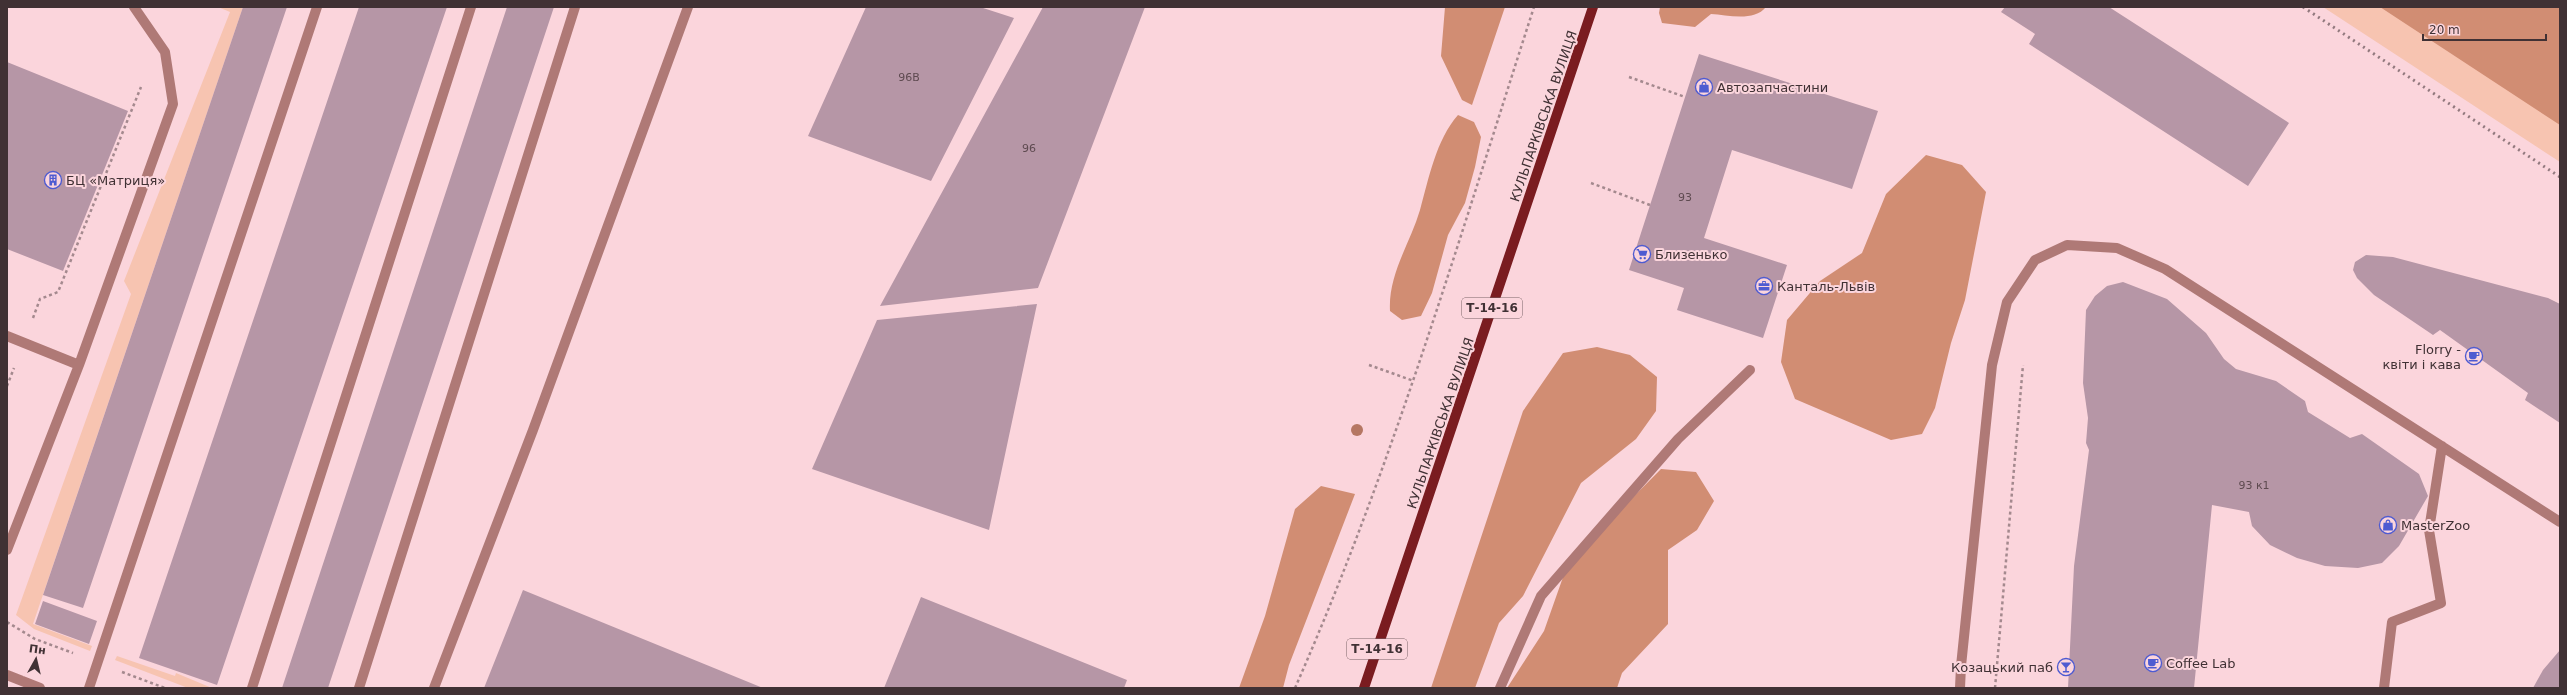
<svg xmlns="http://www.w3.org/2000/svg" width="2567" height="695" font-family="'DejaVu Sans',sans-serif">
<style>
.green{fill:#f7c4b1}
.forest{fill:#d18d73}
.building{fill:#b696a6}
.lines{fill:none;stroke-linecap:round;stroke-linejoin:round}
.path{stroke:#a4898e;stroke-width:2.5;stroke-dasharray:3 3;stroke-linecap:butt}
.minor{stroke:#af7976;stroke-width:10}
.major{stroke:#7a1c20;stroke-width:10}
.rail{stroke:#92797e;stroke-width:3;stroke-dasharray:2 4;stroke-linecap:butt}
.tree{fill:#b57763}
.labels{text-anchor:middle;stroke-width:4;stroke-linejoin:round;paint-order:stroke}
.number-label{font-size:11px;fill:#5e4a50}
.shield{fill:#fbd5dc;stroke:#786266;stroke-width:1}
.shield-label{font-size:12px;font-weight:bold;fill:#403134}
.poi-label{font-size:13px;fill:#403134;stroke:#fbd5dc;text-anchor:start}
.street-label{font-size:13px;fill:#403134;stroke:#fbd5dc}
</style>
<rect width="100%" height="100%" fill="#fbd5dc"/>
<path class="green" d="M 218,7 L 243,7 L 33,624 L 92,646 L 90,651 L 34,629 L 16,615 L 131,294 L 124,281 L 230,12 Z
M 2323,7 L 2560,7 L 2560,162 Z
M 117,656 L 175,676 L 176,673 L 212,688 L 188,688 L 115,660 Z"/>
<path class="forest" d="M 1445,7 L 1505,7 L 1472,105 L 1462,100 L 1441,56 Z
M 1660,7 L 1766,7 C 1754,22 1728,15 1711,14 L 1695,27 L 1662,23 L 1659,13 Z
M 2380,7 L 2560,7 L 2560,125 Z
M 1458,115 L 1474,122 L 1481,137 L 1475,167 L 1465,203 L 1448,235 L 1432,293 L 1421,316 L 1402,320 L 1390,311 C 1388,274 1410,244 1420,210 C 1429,178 1436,140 1458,115 Z
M 1926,155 L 1962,165 L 1986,192 L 1965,300 L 1951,343 L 1935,408 L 1922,434 L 1891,440 L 1795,399 L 1781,362 L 1787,320 L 1820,281 L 1862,253 L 1886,194 Z
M 1597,347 L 1630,355 L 1657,377 L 1656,411 L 1636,439 L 1581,483 L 1523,596 L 1499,623 L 1475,688 L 1431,688 L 1523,411 L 1563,353 Z
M 1661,469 L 1696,472 L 1714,501 L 1697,530 L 1668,550 L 1668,624 L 1622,673 L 1617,688 L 1507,688 L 1544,631 L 1568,563 Z
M 1321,486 L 1355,494 L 1289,665 L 1283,688 L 1239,688 L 1265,616 L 1295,509 Z"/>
<path class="building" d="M 243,7 L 287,7 L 83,608 L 43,595 Z
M 359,7 L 447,7 L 217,685 L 139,658 Z
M 507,7 L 554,7 L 328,688 L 282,688 Z
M 866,7 L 980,7 L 1014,18 L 931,181 L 808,136 Z
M 1043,7 L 1145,7 L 1038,288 L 880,306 Z
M 2005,7 L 2109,7 L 2289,123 L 2248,186 L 2029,44 L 2035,34 L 2001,12 Z
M 1699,54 L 1878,111 L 1852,189 L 1732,150 L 1704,238 L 1787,265 L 1763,338 L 1677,310 L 1684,288 L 1629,270 Z
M 7,62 L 128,111 L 63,271 L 7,249 Z
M 2366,255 L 2393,257 L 2548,298 L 2560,304 L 2560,423 L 2525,400 L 2528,393 L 2440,330 L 2433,335 L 2374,295 L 2357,278 L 2353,270 L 2355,262 Z
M 2123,282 L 2167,299 L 2206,333 L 2224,359 L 2236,369 L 2276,381 L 2305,401 L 2308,412 L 2350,438 L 2362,434 L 2419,474 L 2428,496 L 2399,546 L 2382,563 L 2358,568 L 2325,566 L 2297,558 L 2270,545 L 2252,526 L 2249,512 L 2212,505 L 2194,688 L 2068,688 L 2074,566 L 2089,450 L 2086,443 L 2088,418 L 2083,383 L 2086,310 L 2095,296 L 2107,286 Z
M 1037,304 L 989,530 L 812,469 L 877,320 Z
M 523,590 L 763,688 L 484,688 Z
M 921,597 L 1127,680 L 1124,688 L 884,688 Z
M 43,601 L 97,621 L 89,644 L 35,624 Z
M 2560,650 L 2560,688 L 2533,688 L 2543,670 Z"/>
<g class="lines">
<path class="path" d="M 1629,77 L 1685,97
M 1591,183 L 1650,205
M 33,318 L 40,299 L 58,292 L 141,87
M 1369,365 L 1414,381
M 7,386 L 14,368
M 7,622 L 35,639 L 73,653
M 122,672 L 165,688
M 1295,688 C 1392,468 1460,236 1534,7
M 1995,688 L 2023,365"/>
<path class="minor" d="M 7,336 L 79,365
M 7,550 L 79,365 L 173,104 L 165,52 L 134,7
M 7,675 L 40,688
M 89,688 L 317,7
M 252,688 L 471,7
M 359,688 L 575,7
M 434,688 L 533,430 L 688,7
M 1500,688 L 1541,596 L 1678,439 L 1750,370
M 1960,688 L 1961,666 L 1992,365 L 2007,302 L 2035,260 L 2067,245 L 2117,248 L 2165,269 L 2560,522
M 2384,688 L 2392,622 L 2441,603 L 2429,530 L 2442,446"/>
<path class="major" d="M 1364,688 L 1593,7"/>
<path class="rail" d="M 2303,7 L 2560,177"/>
</g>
<circle class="tree" cx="1357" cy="430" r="6"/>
<defs>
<g id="shop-ring" transform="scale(0.9)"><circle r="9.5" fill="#fbd5dc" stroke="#4e5bd1" stroke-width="1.5"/><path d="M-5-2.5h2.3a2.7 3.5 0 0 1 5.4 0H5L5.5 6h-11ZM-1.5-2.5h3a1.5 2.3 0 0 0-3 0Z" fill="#4e5bd1"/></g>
<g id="building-ring" transform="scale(0.9)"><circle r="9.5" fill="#fbd5dc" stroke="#4e5bd1" stroke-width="1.5"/><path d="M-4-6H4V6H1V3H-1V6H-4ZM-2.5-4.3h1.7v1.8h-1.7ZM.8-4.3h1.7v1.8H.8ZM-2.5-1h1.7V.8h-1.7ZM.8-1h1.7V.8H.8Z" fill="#4e5bd1"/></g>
<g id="supermarket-ring" transform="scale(0.9)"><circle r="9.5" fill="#fbd5dc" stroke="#4e5bd1" stroke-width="1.5"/><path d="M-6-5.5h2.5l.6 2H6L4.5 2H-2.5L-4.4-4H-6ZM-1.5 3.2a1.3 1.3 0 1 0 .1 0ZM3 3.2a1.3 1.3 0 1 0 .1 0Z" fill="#4e5bd1"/></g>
<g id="office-ring" transform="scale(0.9)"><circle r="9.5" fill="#fbd5dc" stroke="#4e5bd1" stroke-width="1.5"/><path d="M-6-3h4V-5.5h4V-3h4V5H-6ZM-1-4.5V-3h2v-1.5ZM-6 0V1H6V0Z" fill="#4e5bd1"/></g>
<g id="cafe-ring" transform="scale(0.9)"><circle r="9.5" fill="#fbd5dc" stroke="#4e5bd1" stroke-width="1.5"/><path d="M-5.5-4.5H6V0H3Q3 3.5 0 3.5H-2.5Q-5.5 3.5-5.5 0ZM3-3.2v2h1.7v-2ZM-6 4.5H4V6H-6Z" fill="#4e5bd1"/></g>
<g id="bar-ring" transform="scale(0.9)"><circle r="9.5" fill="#fbd5dc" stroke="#4e5bd1" stroke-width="1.5"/><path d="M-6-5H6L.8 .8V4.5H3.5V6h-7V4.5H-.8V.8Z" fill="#4e5bd1"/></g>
</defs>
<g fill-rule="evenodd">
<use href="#shop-ring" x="1704" y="87"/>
<use href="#building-ring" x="53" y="180"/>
<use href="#supermarket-ring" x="1642" y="254"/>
<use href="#office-ring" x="1764" y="286"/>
<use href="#cafe-ring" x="2474" y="356"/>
<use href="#shop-ring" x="2388" y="525"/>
<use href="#cafe-ring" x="2153" y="663"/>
<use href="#bar-ring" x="2066" y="667"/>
</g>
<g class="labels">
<g class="number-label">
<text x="909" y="81">96В</text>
<text x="1029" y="152">96</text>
<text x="1685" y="201">93</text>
<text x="2254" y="489">93 к1</text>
</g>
<g class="shield">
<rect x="1462" y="298" width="60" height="20" rx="3"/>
<rect x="1347" y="639" width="60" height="20" rx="3"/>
</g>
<g class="shield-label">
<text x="1492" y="312">Т-14-16</text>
<text x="1377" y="653">Т-14-16</text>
</g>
<g class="poi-label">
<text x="1717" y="92">Автозапчастини</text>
<text x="66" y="185">БЦ «Матриця»</text>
<text x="1655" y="259">Близенько</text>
<text x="1777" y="291">Канталь-Львів</text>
<text x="2461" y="354" text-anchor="end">Florry -<tspan x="2461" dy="15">квіти і кава</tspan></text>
<text x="2401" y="530">MasterZoo</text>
<text x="2166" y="668">Coffee Lab</text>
<text x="2053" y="672" text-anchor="end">Козацький паб</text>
</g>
<g class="street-label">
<text transform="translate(1543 116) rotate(-71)" y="5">КУЛЬПАРКІВСЬКА ВУЛИЦЯ</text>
<text transform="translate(1440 423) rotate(-71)" y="5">КУЛЬПАРКІВСЬКА ВУЛИЦЯ</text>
</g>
</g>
<rect width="2567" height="695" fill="none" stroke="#403134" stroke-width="16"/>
<g transform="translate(36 659) rotate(8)" stroke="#fbd5dc" stroke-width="3" paint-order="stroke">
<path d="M0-3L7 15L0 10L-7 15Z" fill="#403134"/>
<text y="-6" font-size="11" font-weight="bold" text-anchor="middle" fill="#403134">Пн</text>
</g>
<path d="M2423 34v6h123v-6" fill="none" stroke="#403134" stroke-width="2"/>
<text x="2429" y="34" font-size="12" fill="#403134" stroke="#fbd5dc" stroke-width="3" paint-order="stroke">20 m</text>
</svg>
